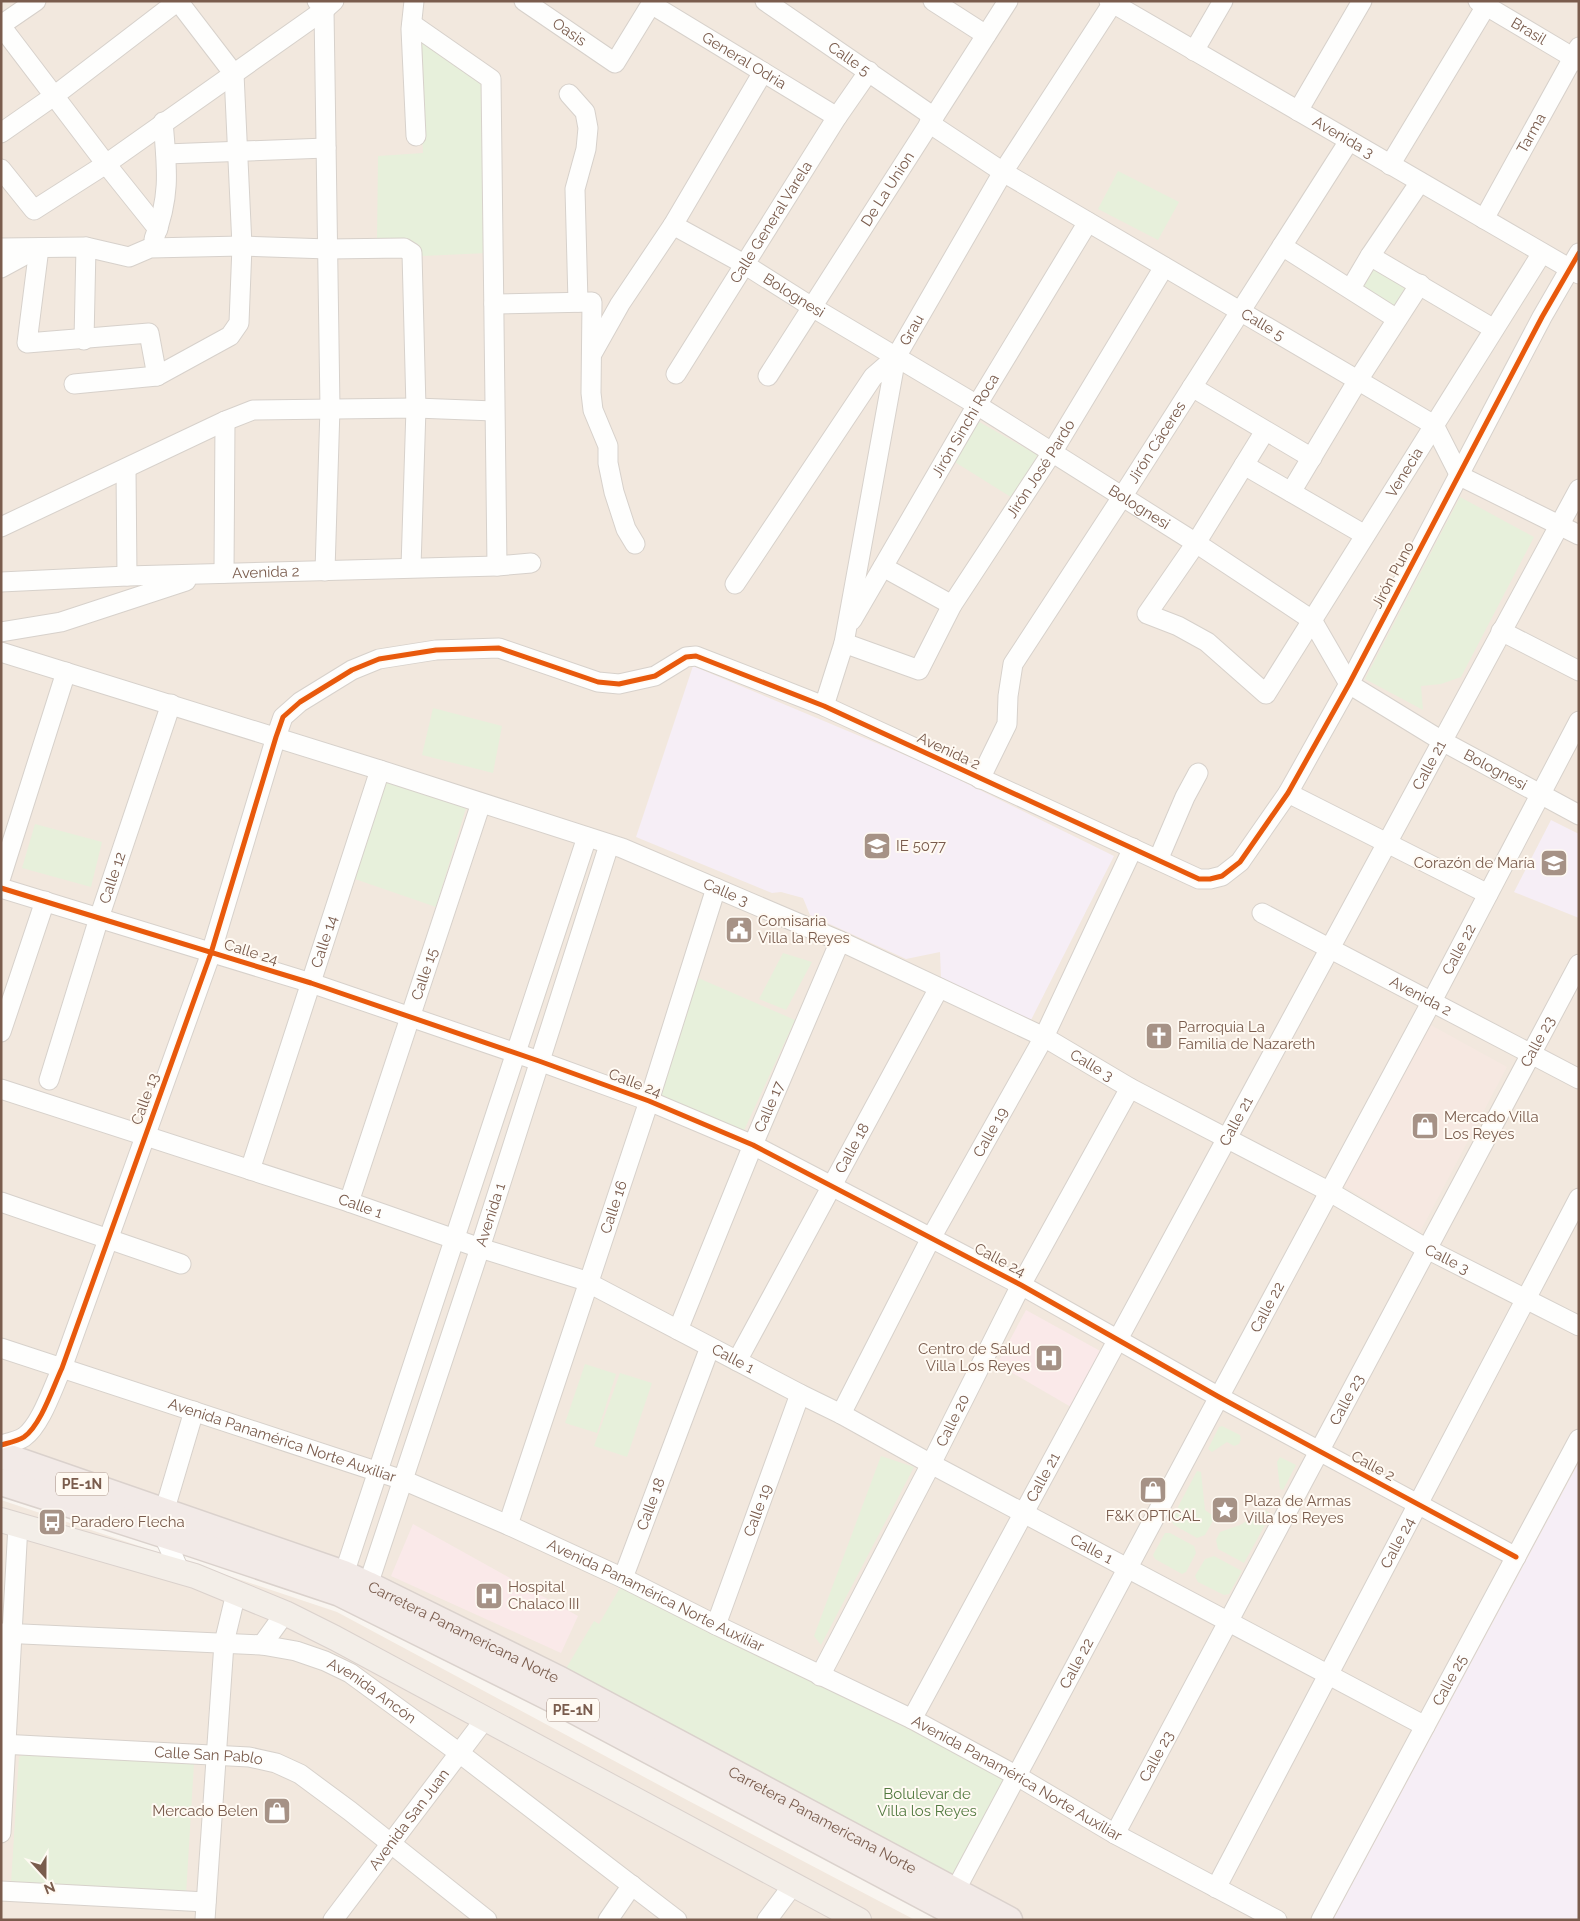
<svg xmlns="http://www.w3.org/2000/svg" width="1580" height="1921" font-family="Raleway,sans-serif">
<style>
.residential{fill:#f2e8de}
.commercial{fill:#f6e8e1}
.education{fill:#f6eef6}
.medical{fill:#fae9e9}
.green{fill:#e7f0db}
.lines{fill:none;stroke-linecap:round;stroke-linejoin:round}
.minor-casing{stroke:#d7d1cb;stroke-width:21}
.major-casing{stroke:#dad1cc;stroke-width:26}
.highway-casing{stroke:#dad1cc;stroke-width:29}
.minor{stroke:#fefefd;stroke-width:19}
.major{stroke:#f3eee8;stroke-width:24}
.highway{stroke:#f2eae7;stroke-width:26}
.cycleway-casing{stroke:#fffaf3;stroke-width:8}
.cycleway{stroke:#e8590c;stroke-width:5}
.labels{text-anchor:middle;stroke-width:4;stroke-linejoin:round;paint-order:stroke}
.shield{fill:#fffaf3;stroke:#a28b7f;stroke-width:1}
.shield-label{font-size:14px;font-weight:bold;fill:#7a5c4d}
.street-label{font-size:15px;fill:#7a5c4d;stroke:#fffaf3}
.poi-label{font-size:15px;fill:#7a5c4d;stroke:#fffaf3;text-anchor:start}
.park-label{font-size:15px;fill:#537a41;stroke:#fffaf3}
</style>
<rect width="100%" height="100%" fill="#f9f5f0"/>
<path class="residential" d="M 1,1 L 1579,1 L 1579,1920 L 1021,1920 L 1,1449 Z
M 1,1500 L 337,1612 L 687,1800 L 915,1920 L 1,1920 Z"/>
<path class="commercial" d="M 1429,1024 L 1507,1067 L 1420,1232 L 1342,1185 Z"/>
<path class="education" d="M 693,666 L 931,766 L 1114,856 L 1031,1020 L 941,978 L 940,952 L 906,959 L 810,915 L 803,898 L 781,892 L 772,893 L 636,837 Z
M 1551,820 L 1579,834 L 1579,918 L 1514,892 Z
M 1579,1462 L 1579,1920 L 1333,1920 Z"/>
<path class="medical" d="M 1026,1310 L 1102,1352 L 1071,1407 L 997,1364 Z
M 413,1524 L 578,1616 L 561,1653 L 391,1576 Z"/>
<path class="green" d="M 421,38 L 485,80 L 488,253 L 422,256 L 419,245 L 406,238 L 377,240 L 378,156 L 423,153 L 418,48 Z
M 1118,171 L 1179,202 L 1158,240 L 1098,209 Z
M 1369,261 L 1409,286 L 1394,311 L 1354,287 Z
M 976,420 L 1041,457 L 1014,499 L 950,459 Z
M 1460,497 L 1534,537 L 1461,677 L 1441,684 L 1421,686 L 1423,710 L 1365,679 Z
M 433,708 L 502,726 L 493,773 L 422,755 Z
M 382,779 L 466,808 L 436,907 L 349,877 Z
M 35,824 L 102,842 L 91,887 L 22,868 Z
M 783,953 L 812,962 L 786,1010 L 759,999 Z
M 696,977 L 795,1020 L 741,1137 L 656,1097 Z
M 585,1364 L 616,1374 L 597,1433 L 565,1423 Z
M 620,1373 L 652,1383 L 627,1457 L 594,1446 Z
M 1222,1426 L 1240,1435 L 1241,1439 L 1239,1444 L 1234,1446 L 1227,1442 L 1212,1452 L 1208,1449 L 1219,1427 Z
M 881,1456 L 914,1467 L 821,1645 L 814,1636 Z
M 1280,1457 L 1296,1465 L 1283,1490 L 1280,1489 L 1277,1462 Z
M 1197,1471 L 1201,1472 L 1205,1510 L 1213,1516 L 1214,1519 L 1205,1535 L 1197,1538 L 1174,1525 L 1171,1520 Z
M 1265,1510 L 1271,1514 L 1244,1563 L 1218,1549 L 1216,1540 L 1220,1532 L 1240,1525 Z
M 1165,1533 L 1170,1533 L 1194,1546 L 1196,1553 L 1186,1572 L 1182,1574 L 1155,1559 L 1153,1555 Z
M 1214,1556 L 1242,1571 L 1229,1594 L 1224,1595 L 1198,1582 L 1195,1576 L 1205,1559 Z
M 621,1586 L 1004,1776 L 1006,1783 L 953,1882 L 564,1672 L 594,1621 L 599,1624 Z
M 27,1753 L 194,1763 L 186,1895 L 11,1883 L 19,1757 Z"/>
<g class="lines">
<g class="minor-casing">
<g id="minor">
<path d="M 317,1 L 324,10 L 330,408 L 325,571"/>
<path d="M 414,1 L 411,29 L 416,136"/>
<path id="s1" d="M 524,1 L 615,63 L 653,1"/>
<path id="s2" d="M 765,1 L 934,117"/>
<path d="M 933,1 L 986,35"/>
<path id="s3" d="M 1109,1 L 1579,274"/>
<path id="s4" d="M 1478,1 L 1579,61"/>
<path id="s5" d="M 651,4 L 837,117"/>
<path d="M 412,24 L 491,79 L 497,566"/>
<path d="M 1,25 L 36,1"/>
<path d="M 1,26 L 106,164 L 158,229"/>
<path d="M 1194,51 L 1223,1"/>
<path d="M 569,94 L 585,112 L 588,128 L 586,149 L 575,189 L 578,302"/>
<path d="M 1298,111 L 1362,1"/>
<path id="s6" d="M 929,123 L 1003,172 L 1434,425 L 1460,476 L 1579,535"/>
<path d="M 1,133 L 54,96 L 178,1"/>
<path d="M 166,154 L 326,148"/>
<path d="M 1390,165 L 1489,1"/>
<path d="M 1,169 L 34,210 L 106,164 L 324,10 L 334,1"/>
<path id="s7" d="M 1484,219 L 1579,47"/>
<path id="s8" d="M 673,225 L 744,264 L 812,307 L 977,405 L 1196,543 L 1312,620 L 1349,684 L 1442,741 L 1579,815"/>
<path d="M 154,239 C 171,195 167,168 163,122"/>
<path d="M 1282,246 L 1397,319"/>
<path d="M 1,248 L 86,247 L 129,257 L 150,248 L 242,246 L 328,249 L 404,248 L 412,253 L 416,408 L 411,567"/>
<path d="M 39,248 L 27,343 L 149,333 L 157,376"/>
<path d="M 1370,256 L 1494,329"/>
<path d="M 1,268 L 36,249"/>
<path d="M 1351,288 L 1370,256 L 1420,182"/>
<path d="M 494,304 L 592,302 L 591,393 L 593,410 L 608,446 L 608,463 L 614,492 L 626,529 L 635,544"/>
<path d="M 84,340 L 86,247"/>
<path d="M 593,352 L 620,304 L 673,225 L 763,72"/>
<path id="s9" d="M 676,374 L 837,117 L 869,71"/>
<path id="s10" d="M 768,376 L 1008,1"/>
<path d="M 74,384 L 157,376 L 230,336 L 239,323 L 242,246 L 234,74 L 178,1"/>
<path d="M 1192,387 L 1312,458"/>
<path id="s11" d="M 1265,431 L 1196,543 L 1147,614 L 1178,626 L 1207,642 L 1266,694 L 1542,253"/>
<path d="M 1244,465 L 1365,535"/>
<path d="M 126,469 L 127,576"/>
<path d="M 1291,492 L 1358,380 L 1420,284"/>
<path d="M 1,527 L 225,421 L 253,410 L 416,408 L 494,411"/>
<path d="M 883,567 L 952,605"/>
<path d="M 224,573 L 225,421"/>
<path id="s12" d="M 1,582 L 127,576 L 497,566 L 531,563"/>
<path d="M 735,584 L 873,377 L 896,357"/>
<path id="s13" d="M 852,620 L 977,405 L 1088,222"/>
<path d="M 1501,631 L 1579,671"/>
<path d="M 1,632 L 61,622 L 186,581"/>
<path id="s14" d="M 844,643 L 919,670 L 952,605 L 1053,451 L 1164,267"/>
<path id="s15" d="M 1,652 L 380,770 L 622,848 L 840,941 L 1044,1037 L 1130,1088 L 1330,1192 L 1427,1249 L 1579,1326"/>
<path id="s16" d="M 824,706 L 844,643 L 896,357 L 1003,172 L 1114,1"/>
<path id="s17" d="M 980,779 L 1007,724 L 1008,696 L 1013,664 L 1122,497 L 1349,141"/>
<path d="M 1288,793 L 1488,894"/>
<path d="M 1158,860 L 1185,797 L 1198,773"/>
<path d="M 1,877 L 66,672"/>
<path d="M 1,888 L 311,983 L 539,1061 L 649,1101 L 753,1145 L 1021,1285 L 1219,1397 L 1516,1557"/>
<path id="s18" d="M 1262,913 L 1579,1079"/>
<path d="M 1,1032 L 45,901"/>
<path id="s19" d="M 49,1080 L 99,918 L 171,704"/>
<path id="s20" d="M 1,1089 L 349,1202 L 480,1248 L 583,1280 L 800,1394 L 841,1414 L 931,1464 L 1425,1726"/>
<path id="s21" d="M 250,1170 L 380,770"/>
<path d="M 1,1202 L 181,1264"/>
<path id="s22" d="M 349,1202 L 481,803"/>
<path id="s23" d="M 678,1330 L 755,1140 L 840,941"/>
<path id="s24" d="M 1,1348 L 403,1480 L 508,1525 L 623,1578 L 716,1625 L 912,1719 L 1017,1776 L 1115,1834 L 1277,1920"/>
<path id="s25" d="M 737,1361 L 939,988"/>
<path id="s26" d="M 841,1414 L 931,1238 L 1044,1037 L 1133,848"/>
<path d="M 1,1445 C 8,1443 18,1441 24,1437 C 41,1425 53,1387 62,1368 L 211,953 L 276,737 L 283,717 L 300,702 L 352,670 L 379,659 L 436,650 L 499,648 L 598,682 L 619,684 L 655,676 L 686,657 L 696,656 L 824,706 L 1199,879 L 1210,879 L 1222,876 L 1240,862 L 1288,793 L 1349,684 L 1542,317 L 1579,253"/>
<path id="s27" d="M 508,1525 L 649,1101 L 716,888"/>
<path d="M 180,1572 L 163,1534 L 164,1512 L 194,1411"/>
<path d="M 344,1574 L 587,837"/>
<path id="s28" d="M 623,1578 L 710,1347"/>
<path id="s29" d="M 368,1585 L 480,1248 L 609,845"/>
<path id="s30" d="M 716,1625 L 800,1394"/>
<path id="s31" d="M 1,1633 L 262,1645 L 296,1651 L 325,1661 L 350,1673 L 458,1752 L 677,1920"/>
<path d="M 262,1645 L 285,1613"/>
<path id="s32" d="M 820,1676 L 931,1464 L 1021,1285 L 1130,1088"/>
<path id="s33" d="M 912,1719 L 1579,489"/>
<path id="s34" d="M 1,1744 L 249,1757 L 276,1763 L 300,1774 L 350,1811 L 487,1920"/>
<path d="M 1,1833 L 18,1525"/>
<path id="s35" d="M 1115,1834 L 1579,964"/>
<path id="s36" d="M 1216,1888 L 1579,1198"/>
<path d="M 1,1891 L 206,1902"/>
<path id="s37" d="M 955,1891 L 1219,1397 L 1432,1001 L 1579,721"/>
<path d="M 205,1920 L 224,1643 L 236,1593"/>
<path id="s38" d="M 333,1920 L 485,1719"/>
<path d="M 608,1920 L 632,1885"/>
<path d="M 767,1920 L 793,1885"/>
<path id="s39" d="M 1321,1920 L 1579,1439"/>
</g>
</g>
<g class="major-casing">
<path id="major" d="M 1,1520 L 195,1576 L 285,1613 L 335,1638 L 859,1920"/>
</g>
<g class="highway-casing">
<g id="highway">
<path id="s40" d="M 1,1455 L 344,1574 L 368,1585 L 560,1680 L 1009,1920"/>
<path d="M 1,1482 L 194,1544 L 340,1593 L 551,1698 L 968,1920"/>
</g>
</g>
<use href="#minor" class="minor"/>
<use href="#major" class="major"/>
<use href="#highway" class="highway"/>
<g class="cycleway-casing">
<path id="cycleway" d="M 1,888 L 311,983 L 539,1061 L 649,1101 L 753,1145 L 1021,1285 L 1219,1397 L 1516,1557
M 1,1445 C 8,1443 18,1441 24,1437 C 41,1425 53,1387 62,1368 L 211,953 L 276,737 L 283,717 L 300,702 L 352,670 L 379,659 L 436,650 L 499,648 L 598,682 L 619,684 L 655,676 L 686,657 L 696,656 L 824,706 L 1199,879 L 1210,879 L 1222,876 L 1240,862 L 1288,793 L 1349,684 L 1542,317 L 1579,253"/>
</g>
<use href="#cycleway" class="cycleway"/>
</g>
<defs>
<g id="school-square" transform="scale(1.4375)"><rect x="-9" y="-9" width="18" height="18" rx="4" fill="#a69286" stroke="#fffaf3"/><path d="M0-5L7-2L0 1L-7-2ZM-4 1L0 2.5L4 1V4Q0 6-4 4Z" fill="#fff"/></g>
<g id="civic-square" transform="scale(1.4375)"><rect x="-9" y="-9" width="18" height="18" rx="4" fill="#a69286" stroke="#fffaf3"/><path d="M-.6-6.5H3V-4.5H.6V-3L4-1V1h2V6H-6V1h2V-1L-.6-3ZM-1.2 2.5V6h2.4V2.5Z" fill="#fff"/></g>
<g id="church-square" transform="scale(1.4375)"><rect x="-9" y="-9" width="18" height="18" rx="4" fill="#a69286" stroke="#fffaf3"/><path d="M-1.2-6h2.4v3.5h3.3v2.4h-3.3V6h-2.4V-.1h-3.3v-2.4h3.3Z" fill="#fff"/></g>
<g id="shop-square" transform="scale(1.4375)"><rect x="-9" y="-9" width="18" height="18" rx="4" fill="#a69286" stroke="#fffaf3"/><path d="M-5-2.5h2.3a2.7 3.5 0 0 1 5.4 0H5L5.5 6h-11ZM-1.5-2.5h3a1.5 2.3 0 0 0-3 0Z" fill="#fff"/></g>
<g id="hospital-square" transform="scale(1.4375)"><rect x="-9" y="-9" width="18" height="18" rx="4" fill="#a69286" stroke="#fffaf3"/><path d="M-5-5h3v3.5h4V-5h3V5h-3V1.5h-4V5h-3Z" fill="#fff"/></g>
<g id="sight-square" transform="scale(1.4375)"><rect x="-9" y="-9" width="18" height="18" rx="4" fill="#a69286" stroke="#fffaf3"/><path d="M0-6L1.8-2.2L6-1.7L2.9 1.2L3.7 5.4L0 3.3L-3.7 5.4L-2.9 1.2L-6-1.7L-1.8-2.2Z" fill="#fff"/></g>
<g id="bus-square" transform="scale(1.4375)"><rect x="-9" y="-9" width="18" height="18" rx="4" fill="#a69286" stroke="#fffaf3"/><path d="M-5-6H5V4H4V6H2V4H-2V6H-4V4H-5ZM-3.5-4V0h7V-4ZM-3.5 1.2v1.5H-2V1.2ZM2 1.2v1.5H3.5V1.2Z" fill="#fff"/></g>
</defs>
<g fill-rule="evenodd">
<use href="#school-square" x="877" y="846"/>
<use href="#school-square" x="1554" y="863"/>
<use href="#civic-square" x="739" y="930"/>
<use href="#church-square" x="1159" y="1036"/>
<use href="#shop-square" x="1425" y="1126"/>
<use href="#hospital-square" x="1049" y="1358"/>
<use href="#shop-square" x="1153" y="1490"/>
<use href="#sight-square" x="1225" y="1510"/>
<use href="#bus-square" x="52" y="1522"/>
<use href="#hospital-square" x="489" y="1596"/>
<use href="#shop-square" x="277" y="1811"/>
</g>
<g class="labels">
<g class="shield">
<rect x="56" y="1472.5" width="52" height="23" rx="4"/>
<rect x="547" y="1698.5" width="52" height="23" rx="4"/>
</g>
<g class="shield-label">
<text x="82" y="1489">PE-1N</text>
<text x="573" y="1715">PE-1N</text>
</g>
<g class="street-label">
<text dy="5" stroke="none"><textPath href="#s4" startOffset="59">Brasil</textPath></text>
<text dy="5" stroke="none"><textPath href="#s1" startOffset="55">Oasis</textPath></text>
<text dy="5" stroke="none"><textPath href="#s2" startOffset="102">Calle 5</textPath></text>
<text dy="5" stroke="none"><textPath href="#s5" startOffset="109">General Odria</textPath></text>
<text dy="5" stroke="none"><textPath href="#s7" startOffset="98">Tarma</textPath></text>
<text dy="5" stroke="none"><textPath href="#s3" startOffset="271">Avenida 3</textPath></text>
<text dy="5" stroke="none"><textPath href="#s10" startOffset="222">De La Union</textPath></text>
<text dy="5" stroke="none"><textPath href="#s9" startOffset="179">Calle General Varela</textPath></text>
<text dy="5" stroke="none"><textPath href="#s8" startOffset="140">Bolognesi</textPath></text>
<text dy="5" stroke="none"><textPath href="#s6" startOffset="390">Calle 5</textPath></text>
<text dy="5" stroke="none"><textPath href="#s16" startOffset="388">Grau</textPath></text>
<text dy="5" stroke="none"><textPath href="#s13" startOffset="225">Jirón Sinchi Roca</textPath></text>
<text dy="5" stroke="none"><textPath href="#s17" startOffset="386">Jirón Cáceres</textPath></text>
<text dy="5" stroke="none"><textPath href="#s14" startOffset="315">Jirón José Pardo</textPath></text>
<text dy="5" stroke="none"><textPath href="#s11" startOffset="624">Venecia</textPath></text>
<text dy="5" stroke="none"><textPath href="#s8" startOffset="545">Bolognesi</textPath></text>
<text dy="5" stroke="none"><textPath href="#s12" startOffset="265">Avenida 2</textPath></text>
<text transform="translate(1393 575) rotate(-62)" y="5">Jirón Puno</text>
<text transform="translate(949 751) rotate(25)" y="5">Avenida 2</text>
<text dy="5" stroke="none"><textPath href="#s33" startOffset="1085">Calle 21</textPath></text>
<text dy="5" stroke="none"><textPath href="#s8" startOffset="995">Bolognesi</textPath></text>
<text dy="5" stroke="none"><textPath href="#s19" startOffset="212">Calle 12</textPath></text>
<text dy="5" stroke="none"><textPath href="#s15" startOffset="764">Calle 3</textPath></text>
<text dy="5" stroke="none"><textPath href="#s21" startOffset="240">Calle 14</textPath></text>
<text dy="5" stroke="none"><textPath href="#s37" startOffset="1068">Calle 22</textPath></text>
<text transform="translate(251 952) rotate(17)" y="5">Calle 24</text>
<text dy="5" stroke="none"><textPath href="#s22" startOffset="240">Calle 15</textPath></text>
<text dy="5" stroke="none"><textPath href="#s18" startOffset="179">Avenida 2</textPath></text>
<text dy="5" stroke="none"><textPath href="#s35" startOffset="898">Calle 23</textPath></text>
<text dy="5" stroke="none"><textPath href="#s15" startOffset="1169">Calle 3</textPath></text>
<text transform="translate(635 1083) rotate(21)" y="5">Calle 24</text>
<text transform="translate(145 1099) rotate(-70)" y="5">Calle 13</text>
<text dy="5" stroke="none"><textPath href="#s23" startOffset="241">Calle 17</textPath></text>
<text dy="5" stroke="none"><textPath href="#s33" startOffset="680">Calle 21</textPath></text>
<text dy="5" stroke="none"><textPath href="#s26" startOffset="319">Calle 19</textPath></text>
<text dy="5" stroke="none"><textPath href="#s25" startOffset="242">Calle 18</textPath></text>
<text dy="5" stroke="none"><textPath href="#s20" startOffset="378">Calle 1</textPath></text>
<text dy="5" stroke="none"><textPath href="#s27" startOffset="335">Calle 16</textPath></text>
<text dy="5" stroke="none"><textPath href="#s29" startOffset="390">Avenida 1</textPath></text>
<text dy="5" stroke="none"><textPath href="#s15" startOffset="1574">Calle 3</textPath></text>
<text transform="translate(1000 1260) rotate(28)" y="5">Calle 24</text>
<text dy="5" stroke="none"><textPath href="#s37" startOffset="662">Calle 22</textPath></text>
<text dy="5" stroke="none"><textPath href="#s20" startOffset="782">Calle 1</textPath></text>
<text dy="5" stroke="none"><textPath href="#s35" startOffset="492">Calle 23</textPath></text>
<text dy="5" stroke="none"><textPath href="#s32" startOffset="288">Calle 20</textPath></text>
<text dy="5" stroke="none"><textPath href="#s24" startOffset="296">Avenida Panamérica Norte Auxiliar</textPath></text>
<text transform="translate(1373 1466) rotate(28)" y="5">Calle 2</text>
<text dy="5" stroke="none"><textPath href="#s33" startOffset="275">Calle 21</textPath></text>
<text dy="5" stroke="none"><textPath href="#s28" startOffset="79">Calle 18</textPath></text>
<text dy="5" stroke="none"><textPath href="#s30" startOffset="122">Calle 19</textPath></text>
<text dy="5" stroke="none"><textPath href="#s36" startOffset="390">Calle 24</textPath></text>
<text dy="5" stroke="none"><textPath href="#s20" startOffset="1188">Calle 1</textPath></text>
<text dy="5" stroke="none"><textPath href="#s24" startOffset="701">Avenida Panamérica Norte Auxiliar</textPath></text>
<text dy="5" stroke="none"><textPath href="#s40" startOffset="496">Carretera Panamericana Norte</textPath></text>
<text dy="5" stroke="none"><textPath href="#s37" startOffset="258">Calle 22</textPath></text>
<text dy="5" stroke="none"><textPath href="#s39" startOffset="272">Calle 25</textPath></text>
<text dy="5" stroke="none"><textPath href="#s31" startOffset="382">Avenida Ancón</textPath></text>
<text dy="5" stroke="none"><textPath href="#s34" startOffset="208">Calle San Pablo</textPath></text>
<text dy="5" stroke="none"><textPath href="#s35" startOffset="88">Calle 23</textPath></text>
<text dy="5" stroke="none"><textPath href="#s24" startOffset="1106">Avenida Panamérica Norte Auxiliar</textPath></text>
<text dy="5" stroke="none"><textPath href="#s38" startOffset="126">Avenida San Juan</textPath></text>
<text dy="5" stroke="none"><textPath href="#s40" startOffset="901">Carretera Panamericana Norte</textPath></text>
</g>
<g class="poi-label">
<text x="896" y="851">IE 5077</text>
<text x="1535" y="868" text-anchor="end">Corazón de María</text>
<text x="758" y="926">Comisaria<tspan x="758" dy="17">Villa la Reyes</tspan></text>
<text x="1178" y="1032">Parroquia La<tspan x="1178" dy="17">Familia de Nazareth</tspan></text>
<text x="1444" y="1122">Mercado Villa<tspan x="1444" dy="17">Los Reyes</tspan></text>
<text x="1030" y="1354" text-anchor="end">Centro de Salud<tspan x="1030" dy="17">Villa Los Reyes</tspan></text>
<text x="1244" y="1506">Plaza de Armas<tspan x="1244" dy="17">Villa los Reyes</tspan></text>
<text x="1153" y="1521" text-anchor="middle">F&amp;K OPTICAL</text>
<text x="71" y="1527">Paradero Flecha</text>
<text x="508" y="1592">Hospital<tspan x="508" dy="17">Chalaco III</tspan></text>
<text x="258" y="1816" text-anchor="end">Mercado Belen</text>
</g>
<g class="park-label">
<text x="927" y="1799">Bolulevar de<tspan x="927" dy="17">Villa los Reyes</tspan></text>
</g>
</g>
<rect width="1580" height="1921" fill="none" stroke="#7a5c4d" stroke-width="5"/>
<g transform="translate(45 1876) rotate(159)" stroke="#fffaf3" stroke-width="4" paint-order="stroke">
<path d="M0-4L9 19L0 12L-9 19Z" fill="#7a5c4d"/>
<text y="-8" font-size="14" font-weight="bold" text-anchor="middle" fill="#7a5c4d">N</text>
</g>
</svg>
